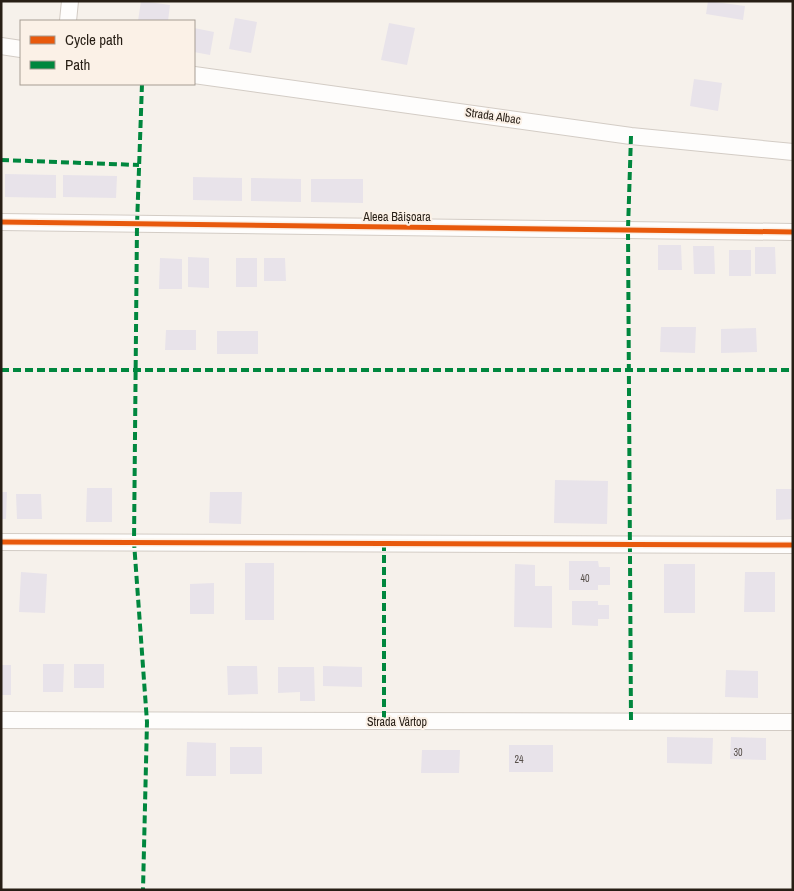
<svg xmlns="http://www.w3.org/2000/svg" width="794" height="891" font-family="'Archivo Narrow',sans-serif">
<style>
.building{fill:#e8e3ea}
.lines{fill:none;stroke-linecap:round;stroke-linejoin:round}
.minor-casing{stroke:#d3ccc5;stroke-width:18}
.minor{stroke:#fefdfc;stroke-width:16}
.quiet{stroke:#00873e;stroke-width:4;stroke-dasharray:8 4;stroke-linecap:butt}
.cycleway-casing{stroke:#fbf1e7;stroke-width:8}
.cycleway{stroke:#e8590c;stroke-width:5}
.labels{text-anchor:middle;stroke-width:4;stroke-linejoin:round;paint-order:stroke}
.number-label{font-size:10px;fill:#574f4a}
.street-label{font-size:12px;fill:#271e15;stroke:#fbf1e7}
</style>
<rect width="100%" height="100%" fill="#f6f1eb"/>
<path class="building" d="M 141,1 L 170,5 L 168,21 L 138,21 Z
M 708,1 L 745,6 L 743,20 L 706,14 Z
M 235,18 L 257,22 L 251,53 L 229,49 Z
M 389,23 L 415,28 L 407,65 L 381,60 Z
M 194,28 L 214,32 L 210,55 L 194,52 Z
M 694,79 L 722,83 L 718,111 L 690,106 Z
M 5,174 L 56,175 L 56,198 L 5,197 Z
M 63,175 L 117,176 L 116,198 L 63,197 Z
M 193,177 L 242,178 L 242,201 L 193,200 Z
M 251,178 L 301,179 L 301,202 L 251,201 Z
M 311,179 L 363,179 L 363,203 L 311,202 Z
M 658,245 L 681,245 L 682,270 L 658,270 Z
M 693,246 L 714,246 L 715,274 L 694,274 Z
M 755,247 L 775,247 L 776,274 L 755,274 Z
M 729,250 L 751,250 L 751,276 L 729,276 Z
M 188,257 L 209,258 L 209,288 L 188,287 Z
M 160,258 L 182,259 L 182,289 L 159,289 Z
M 236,258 L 257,258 L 257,287 L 236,287 Z
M 264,258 L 285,258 L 286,281 L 264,281 Z
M 661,327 L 696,327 L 695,353 L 660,352 Z
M 756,328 L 757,352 L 721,353 L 721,329 Z
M 166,330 L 196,330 L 196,350 L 165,350 Z
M 217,331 L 258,331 L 258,354 L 217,354 Z
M 555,480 L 608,481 L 607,524 L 554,523 Z
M 87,488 L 112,488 L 112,522 L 86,522 Z
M 776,489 L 793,489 L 793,519 L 776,520 Z
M 1,492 L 7,492 L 6,519 L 1,519 Z
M 210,492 L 242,492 L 241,524 L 209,523 Z
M 16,494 L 41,494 L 42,519 L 17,519 Z
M 569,561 L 598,561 L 599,567 L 610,567 L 610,585 L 598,585 L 598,590 L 569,590 Z
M 245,563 L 274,563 L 274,620 L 245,620 Z
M 515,564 L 535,565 L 535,586 L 552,586 L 552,628 L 514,627 Z
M 664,564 L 695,564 L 695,613 L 664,613 Z
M 21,572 L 47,574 L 45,613 L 19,612 Z
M 745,572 L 775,572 L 775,612 L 744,612 Z
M 214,583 L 214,614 L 190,614 L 190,584 Z
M 572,601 L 598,601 L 598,605 L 609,605 L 609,619 L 598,619 L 598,626 L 572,625 Z
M 43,664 L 64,664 L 63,692 L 43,692 Z
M 74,664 L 104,664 L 104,688 L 74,688 Z
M 1,665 L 11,665 L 11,695 L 1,695 Z
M 227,666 L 257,666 L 258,694 L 228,695 Z
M 323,666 L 362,667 L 362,687 L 323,686 Z
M 278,667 L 314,667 L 315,701 L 300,701 L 300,692 L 278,693 Z
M 726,670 L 758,671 L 758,698 L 725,697 Z
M 667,737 L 713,738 L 712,764 L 667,763 Z
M 731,737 L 766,738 L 766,760 L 730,759 Z
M 187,742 L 216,743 L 216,776 L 186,776 Z
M 509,745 L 553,745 L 553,772 L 509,772 Z
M 230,747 L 262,747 L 262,774 L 230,774 Z
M 422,750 L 460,750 L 459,773 L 421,773 Z"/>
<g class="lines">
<g class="minor-casing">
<path id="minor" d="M 68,21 L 70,1
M 1,46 L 21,49
M 194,75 L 631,136 L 793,152
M 1,222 L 793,232
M 1,542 L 793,545
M 1,720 L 793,722"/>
</g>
<use href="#minor" class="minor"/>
<path class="quiet" d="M 142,84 L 137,225 L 134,542 L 147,722 L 143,890
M 631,136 L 628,229 L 631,722
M 1,160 L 139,165
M 1,370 L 793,370
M 384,543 L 384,722"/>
<g class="cycleway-casing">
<path id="cycleway" d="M 1,222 L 793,232
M 1,542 L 793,545"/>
</g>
<use href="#cycleway" class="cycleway"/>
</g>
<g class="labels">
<g class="number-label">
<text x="585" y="582">40</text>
<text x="738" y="756">30</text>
<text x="519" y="763">24</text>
</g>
<g class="street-label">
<text transform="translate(493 116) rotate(8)" y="4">Strada Albac</text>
<text x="397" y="221">Aleea Băișoara</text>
<text x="397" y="726">Strada Vârtop</text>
</g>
</g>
<rect width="794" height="891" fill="none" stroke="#271e15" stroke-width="5"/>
<rect x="20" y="20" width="175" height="65" fill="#fbf1e7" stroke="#a69d93"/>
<rect x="30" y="36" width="25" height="8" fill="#e8590c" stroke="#a69d93"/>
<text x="65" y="45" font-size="15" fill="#271e15">Cycle path</text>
<rect x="30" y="61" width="25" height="8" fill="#00873e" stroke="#a69d93"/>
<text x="65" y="70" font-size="15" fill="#271e15">Path</text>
</svg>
